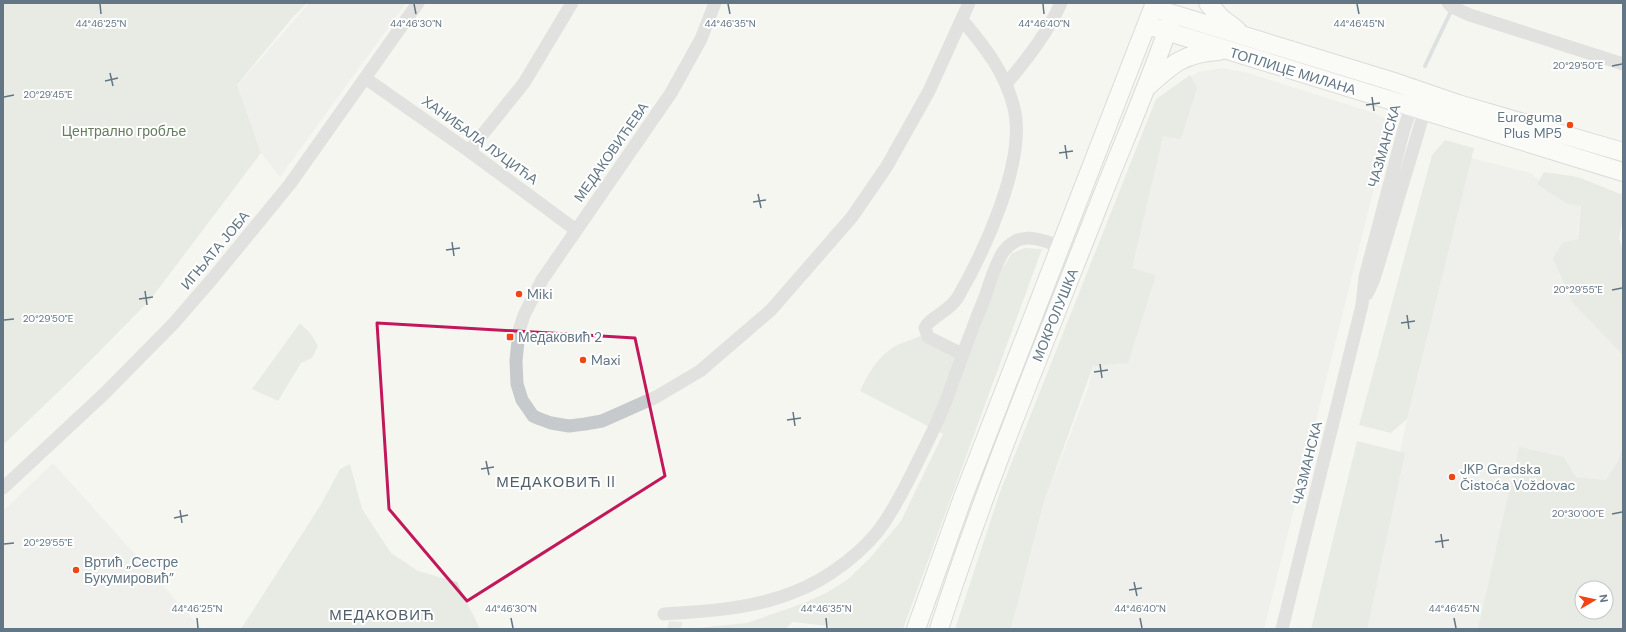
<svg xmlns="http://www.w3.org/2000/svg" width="1626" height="632" font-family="'DM Sans',sans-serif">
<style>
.built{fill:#e6e7e5}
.green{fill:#d6ded2;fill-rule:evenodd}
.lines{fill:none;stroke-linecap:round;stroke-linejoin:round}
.stream{stroke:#becacf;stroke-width:4}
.secondary-casing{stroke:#b6bcc0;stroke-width:20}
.street{stroke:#c7cacd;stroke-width:13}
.secondary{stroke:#fff;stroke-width:18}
.marked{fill:none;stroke:#c2185b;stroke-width:3;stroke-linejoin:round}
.ticks{fill:none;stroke:#627685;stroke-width:1.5}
.poi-dot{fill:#f24414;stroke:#fff;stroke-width:1.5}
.labels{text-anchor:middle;stroke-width:4;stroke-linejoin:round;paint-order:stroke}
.street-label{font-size:14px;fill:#627685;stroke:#fff}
.poi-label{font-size:14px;fill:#627685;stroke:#fff;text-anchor:start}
.park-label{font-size:14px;fill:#677c61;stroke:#fff}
.neighbourhood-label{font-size:15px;letter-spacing:1px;fill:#505f69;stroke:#fff}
.ticks-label{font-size:10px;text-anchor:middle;fill:#627685;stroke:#fff;stroke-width:4;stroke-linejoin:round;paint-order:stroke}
</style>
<rect width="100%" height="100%" fill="#f6f6f1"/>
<path class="built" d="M 309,3 L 406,3 L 280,177 L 261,153 L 237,86 Z
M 1223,68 L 1248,73 L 1374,113 L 1385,118 L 1388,132 L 1264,629 L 1011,629 L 1043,505 L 1088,388 L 1160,98 L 1198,72 Z
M 1471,158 L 1531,173 L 1547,188 L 1581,206 L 1577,240 L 1623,339 L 1623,482 L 1576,477 L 1564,457 L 1546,453 L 1535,464 L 1500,629 L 1362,629 L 1407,419 Z
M 53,463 L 202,629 L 3,629 L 3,511 Z"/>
<path class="green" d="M 3,3 L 307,3 L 293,17 L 237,85 L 261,153 L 150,300 L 81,370 L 3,445 Z
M 1190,75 L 1197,88 L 1181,139 L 1163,136 L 1132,268 L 1156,275 L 1128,363 L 1093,366 L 1043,505 L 1011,629 L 955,629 L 1000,492 L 1156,99 Z
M 1445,140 L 1474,148 L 1407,419 L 1391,433 L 1359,425 L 1432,155 Z
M 1544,172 L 1578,177 L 1623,195 L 1623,217 L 1619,238 L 1623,251 L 1623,355 L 1572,302 L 1553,258 L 1562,243 L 1578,239 L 1581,206 L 1568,204 L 1537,184 Z
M 1025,248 L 1042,249 L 903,629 L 830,629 L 829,626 L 792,622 L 786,629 L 686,629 L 747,623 L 804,603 L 826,593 L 847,580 L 869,559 L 901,521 L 943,434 L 860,391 C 867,375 878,356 894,347 C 902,342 912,340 920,336 L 965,361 L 1002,269 L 1012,253 Z
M 300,323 L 311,334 L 318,346 L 312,358 L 301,363 L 278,401 L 252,389 Z
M 1357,441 L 1405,453 L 1367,629 L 1311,629 Z
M 1623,446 L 1623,629 L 1478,629 L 1519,447 L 1564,457 L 1576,477 L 1606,480 L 1618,461 ZM 1582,588 L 1606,588 L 1606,612 L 1582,612 Z
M 350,464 L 362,509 L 391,553 L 418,571 L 457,582 L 480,629 L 241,629 L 320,506 L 340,469 Z
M 669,621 L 682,622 L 681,629 L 667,629 Z"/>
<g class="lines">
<path class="stream" d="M 1425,66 L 1452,9"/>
<g class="secondary-casing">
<path id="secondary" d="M 1208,3 L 1221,18 L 1237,30
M 1156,28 L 1623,172
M 1147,87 C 1172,64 1184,53 1219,51
M 916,629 L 963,497 L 1153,8 L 1391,81 L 1458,104 L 1623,152
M 939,629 C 986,483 1045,342 1101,199 C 1125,138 1152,77 1173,14"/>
</g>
<path class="street" d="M 715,3 L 701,39 L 671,93 L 542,280 L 524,315 L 519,331 L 516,361 L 517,384 L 522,400 L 527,407 L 533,416 L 540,419 L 551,423 L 569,426 L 585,424 L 602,421 L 656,397 L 700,371 L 771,310 L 852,217 L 887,166 L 929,91 L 969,3
M 1448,3 L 1452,7 L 1470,15 L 1623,64
M 962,20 C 985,47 1005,72 1014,108 C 1027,160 984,252 958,297 C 950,311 929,318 925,328 L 928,337 L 962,354
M 365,78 L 469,151 L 576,230
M 1006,84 C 1027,59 1047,34 1061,3
M 469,151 L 524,83 L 572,3
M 1367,294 L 1374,279 L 1427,103
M 3,488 L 105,393 L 174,323 L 213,278 L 290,184 L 418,3
M 664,614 C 707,611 753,609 794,592 C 827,580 867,550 886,520 C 898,501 909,480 919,459 C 930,437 942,414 950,390 C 961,359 972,328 985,297 C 990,282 995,265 1003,252 C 1020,230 1038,239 1060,246
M 1282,629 L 1362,305 L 1365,277 L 1404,129 L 1414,99"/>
<use href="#secondary" class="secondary"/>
</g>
<path d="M0 0H1626V632H0ZM 377,323 L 635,338 L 665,476 L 467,601 L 389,509 Z" fill="#f6f6f1" fill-opacity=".55" fill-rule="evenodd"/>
<path class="marked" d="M 377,323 L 635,338 L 665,476 L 467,601 L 389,509 Z"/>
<path class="ticks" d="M 100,4 L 101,14M 414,4 L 416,14M 728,4 L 730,14M 1043,4 L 1044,14M 1357,4 L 1359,14M 1612,66 L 1622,64M 110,73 L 113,86M 105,81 L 118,78M 4,97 L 14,95M 1372,97 L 1374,111M 1366,105 L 1380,103M 1065,145 L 1067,159M 1059,153 L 1073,151M 758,194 L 761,208M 753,202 L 766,200M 452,242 L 454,256M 446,250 L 460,248M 1612,290 L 1622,288M 145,291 L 147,305M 139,299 L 153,297M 1407,315 L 1409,329M 4,320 L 14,319M 1401,323 L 1415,321M 1100,364 L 1102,378M 1094,372 L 1108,370M 793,412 L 795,426M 787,420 L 801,418M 486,461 L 489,475M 481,469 L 494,467M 180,510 L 182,523M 1612,514 L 1622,512M 174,518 L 188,515M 1441,534 L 1443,548M 1435,542 L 1449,540M 4,544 L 14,543M 1134,582 L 1137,596M 1129,590 L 1142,588M 197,618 L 198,628M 511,618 L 513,628M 826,618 L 827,628M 1140,618 L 1142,628M 1454,618 L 1456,628"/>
<g class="poi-dot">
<circle cx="1570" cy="125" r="4"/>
<circle cx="519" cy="294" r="4"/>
<rect x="506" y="333" width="8" height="8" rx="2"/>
<circle cx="583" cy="360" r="4"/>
<circle cx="1452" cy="477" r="4"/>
<circle cx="76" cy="570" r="4"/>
</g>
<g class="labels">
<g class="street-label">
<text transform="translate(1293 71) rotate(17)" y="5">ТОПЛИЦЕ МИЛАНА</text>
<text transform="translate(480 140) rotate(36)" y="5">ХАНИБАЛА ЛУЦИЋА</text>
<text transform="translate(1384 146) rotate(-74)" y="5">ЧАЗМАНСКА</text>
<text transform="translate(611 152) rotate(-55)" y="5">МЕДАКОВИЋЕВА</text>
<text transform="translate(215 250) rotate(-50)" y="5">ИГЊАТА ЈОБА</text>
<text transform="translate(1055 315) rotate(-68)" y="5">МОКРОЛУШКА</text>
<text transform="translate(1307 463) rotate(-76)" y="5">ЧАЗМАНСКА</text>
</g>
<g class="poi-label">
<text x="1562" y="122" text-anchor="end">Euroguma<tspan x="1562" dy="16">Plus MP5</tspan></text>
<text x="527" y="299">Miki</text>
<text x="518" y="342">Медаковић 2</text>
<text x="591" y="365">Maxi</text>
<text x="1460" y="474">JKP Gradska<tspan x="1460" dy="16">Čistoća Voždovac</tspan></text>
<text x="84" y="567">Вртић „Сестре<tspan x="84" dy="16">Букумировић”</tspan></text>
</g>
<g class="park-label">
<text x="124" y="136">Централно гробље</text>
</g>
<g class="neighbourhood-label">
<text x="556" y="487">МЕДАКОВИЋ II</text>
<text x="382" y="620">МЕДАКОВИЋ</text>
</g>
</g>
<g class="ticks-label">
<text x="101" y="27">44°46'25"N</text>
<text x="416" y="27">44°46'30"N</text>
<text x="730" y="27">44°46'35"N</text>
<text x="1359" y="27">44°46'45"N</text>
<text x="1044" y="27">44°46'40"N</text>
<text x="1578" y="69">20°29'50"E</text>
<text x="48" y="98">20°29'45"E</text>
<text x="1578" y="293">20°29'55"E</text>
<text x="48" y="322">20°29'50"E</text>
<text x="1578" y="517">20°30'00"E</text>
<text x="48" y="546">20°29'55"E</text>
<text x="197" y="612">44°46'25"N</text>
<text x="511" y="612">44°46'30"N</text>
<text x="826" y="612">44°46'35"N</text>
<text x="1140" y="612">44°46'40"N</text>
<text x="1454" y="612">44°46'45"N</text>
</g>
<rect width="1626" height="632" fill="none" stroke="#627685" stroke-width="8"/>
<g transform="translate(1594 600) rotate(81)"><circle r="19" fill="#ffffff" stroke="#c0c8ce"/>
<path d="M0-3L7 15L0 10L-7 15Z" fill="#f24414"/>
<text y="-6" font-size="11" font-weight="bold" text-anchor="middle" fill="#627685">N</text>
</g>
</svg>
